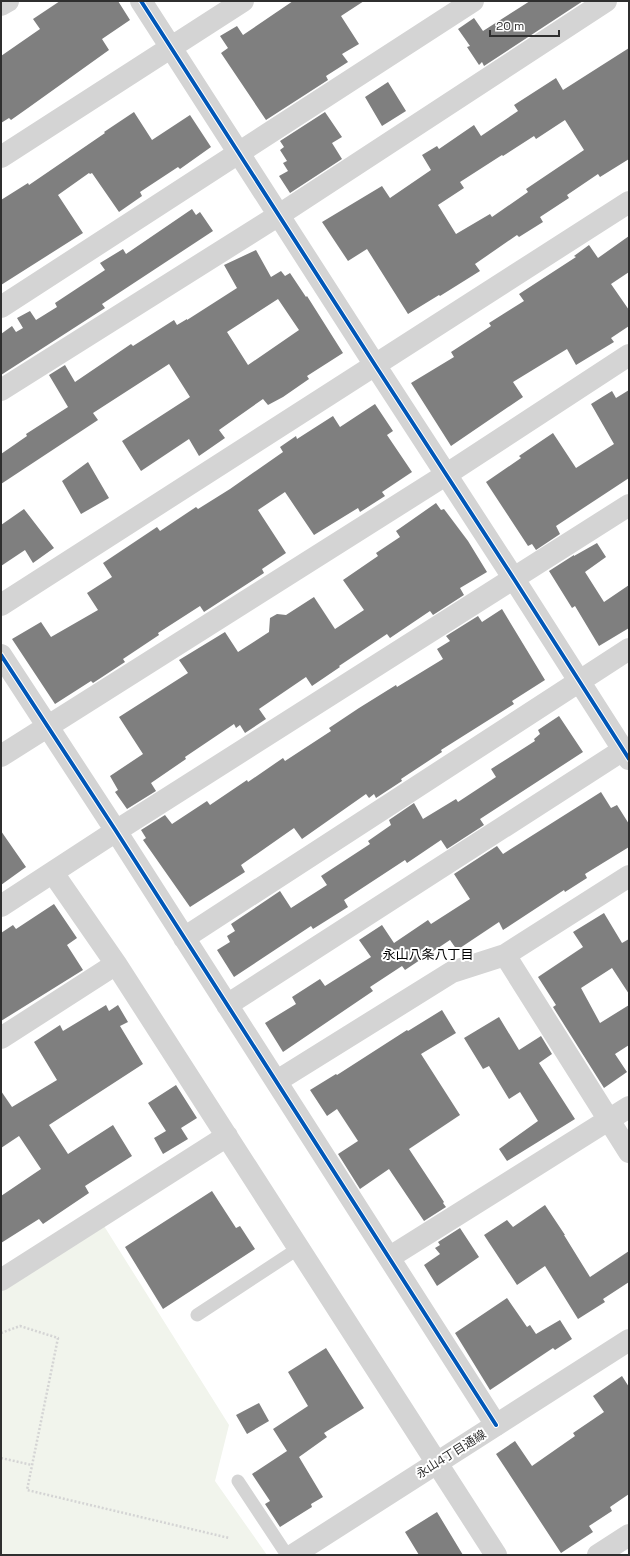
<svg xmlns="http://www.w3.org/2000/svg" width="630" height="1556" font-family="'Space Grotesk','Noto Sans JP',sans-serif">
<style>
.green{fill:#f1f4ec}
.building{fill:#7f7f7f;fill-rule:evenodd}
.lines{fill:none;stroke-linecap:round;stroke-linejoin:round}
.path{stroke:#d4d4d4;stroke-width:2.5;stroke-dasharray:2 2;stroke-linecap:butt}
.service{stroke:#d4d4d4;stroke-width:13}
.minor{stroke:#d4d4d4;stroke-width:22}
.tertiary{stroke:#d4d4d4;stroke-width:22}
.cycleway-casing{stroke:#fff;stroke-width:6}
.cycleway{stroke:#0057b8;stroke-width:4}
.labels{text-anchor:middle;stroke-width:4;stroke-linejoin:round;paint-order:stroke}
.street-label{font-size:12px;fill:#2f2f2f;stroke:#fff}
.neighbourhood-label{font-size:13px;fill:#000;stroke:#fff}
</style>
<rect width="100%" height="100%" fill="#fff"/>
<path class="green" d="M 99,1218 L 229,1425 L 215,1481 L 267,1555 L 1,1555 L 1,1280 Z"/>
<path class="building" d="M 60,1 L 118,1 L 130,20 L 102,39 L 109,50 L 28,108 L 11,120 L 9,118 L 1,123 L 1,56 L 40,29 L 33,19 Z
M 293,1 L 364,1 L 341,16 L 359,44 L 342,54 L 348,62 L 326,76 L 328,80 L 266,120 L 221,53 L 228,48 L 220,36 L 237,26 L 243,35 Z
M 530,1 L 583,1 L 484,66 L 482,62 L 479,65 L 467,47 L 470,46 L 458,29 L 474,18 L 483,31 Z
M 629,48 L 629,159 L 600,177 L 598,174 L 567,195 L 569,198 L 540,217 L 543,222 L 519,237 L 517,235 L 475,264 L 480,271 L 440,296 L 439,295 L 408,314 L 367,249 L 348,261 L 322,222 L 382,186 L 390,198 L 431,170 L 422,155 L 437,146 L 439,149 L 474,125 L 481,136 L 518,111 L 514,105 L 556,78 L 563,90 ZM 565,120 L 584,150 L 526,189 L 528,192 L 492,217 L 490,214 L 456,234 L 438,205 L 464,188 L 460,182 L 502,155 L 503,156 L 534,136 L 536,139 Z
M 388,82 L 406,111 L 382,126 L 365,97 Z
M 134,112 L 152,140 L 190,115 L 211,147 L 180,169 L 178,167 L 140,192 L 142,196 L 119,212 L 92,173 L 90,174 L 89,173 L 58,195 L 83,233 L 1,285 L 1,200 L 28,183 L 29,185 L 105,133 L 104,132 Z
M 325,112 L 342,137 L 332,143 L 342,159 L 290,193 L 279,176 L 288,171 L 283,163 L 287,161 L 280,150 L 284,147 L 280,141 Z
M 192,209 L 196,215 L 200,212 L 213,231 L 102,304 L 105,308 L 1,375 L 1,334 L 12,326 L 16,332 L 23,328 L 17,318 L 30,311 L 36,320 L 57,307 L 55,303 L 105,270 L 100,263 L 123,249 L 126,254 Z
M 629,236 L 629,272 L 611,284 L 629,310 L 629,326 L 611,338 L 614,342 L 576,365 L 567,349 L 513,382 L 523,397 L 451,446 L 411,383 L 454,357 L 451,352 L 491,326 L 489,323 L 524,301 L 519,294 L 576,257 L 574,256 L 589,245 L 598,258 Z
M 256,250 L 271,277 L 281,271 L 285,276 L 290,273 L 306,297 L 307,296 L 343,353 L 307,376 L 309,379 L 283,397 L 268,405 L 263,399 L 219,430 L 225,438 L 199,456 L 189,439 L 141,471 L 122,441 L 190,397 L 169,364 L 93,413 L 98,420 L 1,484 L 1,454 L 27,436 L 26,434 L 68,407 L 49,375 L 65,365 L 75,382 L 131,344 L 133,346 L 174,320 L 177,325 L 187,319 L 187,320 L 237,288 L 224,265 ZM 278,299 L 299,330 L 248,365 L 227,332 Z
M 629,390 L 629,478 L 556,526 L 560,534 L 536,550 L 532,544 L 528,546 L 486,482 L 521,458 L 519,456 L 553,433 L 576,468 L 614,444 L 591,404 L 612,391 L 616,398 Z
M 375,404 L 393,431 L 387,435 L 412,472 L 382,492 L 385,496 L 360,512 L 358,508 L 314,535 L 285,492 L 258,510 L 286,553 L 262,569 L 264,573 L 204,612 L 200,606 L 158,633 L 159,635 L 123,659 L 125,662 L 93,683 L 91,681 L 55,704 L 12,639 L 41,622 L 51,637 L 98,610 L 87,593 L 112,577 L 103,563 L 157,527 L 160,531 L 196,507 L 198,509 L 230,489 L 283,452 L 280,447 L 296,436 L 297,439 L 333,416 L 340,427 Z
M 88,462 L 109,498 L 81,514 L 62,481 Z
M 436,503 L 441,510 L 444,509 L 468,541 L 487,572 L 460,588 L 464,595 L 433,615 L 430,611 L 390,638 L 387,634 L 339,666 L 340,667 L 312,686 L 306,677 L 259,709 L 266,719 L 245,733 L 240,725 L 236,728 L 234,724 L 185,757 L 186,759 L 151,783 L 156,791 L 127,809 L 115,792 L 118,790 L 110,776 L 143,754 L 119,717 L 188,673 L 179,660 L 225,632 L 238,652 L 269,632 L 270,618 L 277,614 L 286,615 L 314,597 L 335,629 L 364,610 L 343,580 L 378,556 L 376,553 L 400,537 L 396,531 Z
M 24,509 L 54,548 L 33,563 L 25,550 L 1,566 L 1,525 Z
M 597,543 L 606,557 L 585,572 L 604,602 L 629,585 L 629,628 L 599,646 L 575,606 L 572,608 L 549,571 L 574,555 L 574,556 Z
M 502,609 L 545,680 L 512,701 L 514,704 L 441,750 L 442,752 L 401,779 L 402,781 L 376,798 L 374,794 L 369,798 L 366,794 L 302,839 L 294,828 L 241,865 L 245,872 L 190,907 L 143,840 L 146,838 L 141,830 L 165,815 L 172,824 L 207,801 L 210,805 L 247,780 L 248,782 L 283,758 L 285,761 L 331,731 L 329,728 L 359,708 L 396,685 L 397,687 L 443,659 L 437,649 L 450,641 L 446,636 L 478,616 L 482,622 Z
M 559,716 L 583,752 L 480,819 L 484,825 L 447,849 L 441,840 L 407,863 L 405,860 L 344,900 L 348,907 L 313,929 L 311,926 L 234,977 L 217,950 L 230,942 L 227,936 L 235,931 L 231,924 L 280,891 L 291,908 L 327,885 L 321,876 L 370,844 L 368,841 L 391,825 L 389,820 L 414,803 L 423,819 L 456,799 L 458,802 L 496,777 L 491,769 L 535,741 L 534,739 L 540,734 L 538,730 Z
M 601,792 L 611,808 L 617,805 L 629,824 L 629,847 L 585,874 L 587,878 L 565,892 L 564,890 L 503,930 L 499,922 L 457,950 L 450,940 L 405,970 L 402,966 L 370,987 L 373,991 L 283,1052 L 265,1023 L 296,1004 L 292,997 L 320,979 L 325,986 L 371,957 L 359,940 L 382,925 L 394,943 L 428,920 L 431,924 L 470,899 L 454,874 L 497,846 L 503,854 Z
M 1,831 L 26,867 L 1,885 Z
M 54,904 L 77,938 L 67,945 L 83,970 L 1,1021 L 1,933 L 13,925 L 16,929 Z
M 604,913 L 622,943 L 629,939 L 629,994 L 612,968 L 581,988 L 600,1023 L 629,1005 L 629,1045 L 615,1054 L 627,1072 L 604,1088 L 553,1007 L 556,1005 L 538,977 L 583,947 L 573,932 Z
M 106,1005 L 109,1011 L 118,1005 L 128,1022 L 120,1026 L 143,1064 L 49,1125 L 68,1154 L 113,1125 L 132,1156 L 85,1186 L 89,1193 L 43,1224 L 39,1219 L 1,1243 L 1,1196 L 41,1169 L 19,1136 L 1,1148 L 1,1091 L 12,1107 L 57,1080 L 34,1042 L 60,1025 L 63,1031 Z
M 442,1010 L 456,1033 L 421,1054 L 460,1115 L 409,1149 L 444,1202 L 443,1203 L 446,1207 L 424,1221 L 389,1169 L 360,1189 L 338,1154 L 358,1141 L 337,1109 L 327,1116 L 310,1090 L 336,1074 L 337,1075 L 407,1030 L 408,1031 Z
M 499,1017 L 519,1050 L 541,1036 L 552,1054 L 539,1063 L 575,1119 L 507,1161 L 499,1149 L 538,1121 L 520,1092 L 509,1099 L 489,1066 L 483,1069 L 464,1038 Z
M 176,1085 L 197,1118 L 181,1128 L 188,1139 L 163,1154 L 154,1138 L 166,1131 L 148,1103 Z
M 212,1191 L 236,1228 L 240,1226 L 255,1249 L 163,1309 L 125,1247 Z
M 545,1205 L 565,1235 L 564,1235 L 590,1277 L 629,1251 L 629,1282 L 603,1299 L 605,1302 L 578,1319 L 545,1266 L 517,1285 L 484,1235 L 507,1220 L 513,1227 Z
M 460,1228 L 479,1257 L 437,1286 L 424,1265 L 440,1254 L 435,1248 L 440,1245 L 438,1242 Z
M 507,1298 L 527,1327 L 530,1325 L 536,1334 L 560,1320 L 572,1339 L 555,1350 L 553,1348 L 490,1390 L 455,1333 Z
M 326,1348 L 364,1408 L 324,1433 L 327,1437 L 299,1457 L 323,1497 L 311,1504 L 312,1507 L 280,1527 L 265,1504 L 270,1501 L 252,1474 L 287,1451 L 273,1429 L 308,1406 L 288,1372 Z
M 622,1376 L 629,1387 L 629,1494 L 610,1507 L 612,1511 L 589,1526 L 593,1532 L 561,1553 L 496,1454 L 515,1441 L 532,1466 L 575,1436 L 573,1433 L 604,1412 L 593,1396 Z
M 259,1403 L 269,1421 L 247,1434 L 236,1415 Z
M 437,1512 L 463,1555 L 419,1555 L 405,1532 Z"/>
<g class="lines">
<path class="path" d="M 1,1333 L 20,1326 L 58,1338 L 27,1490 L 229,1538
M 1,1458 L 32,1465"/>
<path class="service" d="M 197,1315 L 299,1248
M 238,1481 L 287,1555"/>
<path class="minor" d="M 141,1 L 375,365 L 514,579 L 629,759
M 1,5 L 8,1
M 1,157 L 243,1
M 1,307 L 473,1
M 1,390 L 279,215 L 606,1
M 1,605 L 629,202
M 1,655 L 116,831 L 496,1425
M 1,756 L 447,474 L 629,355
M 53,873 L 116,964 L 496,1555
M 1,906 L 116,831 L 629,505
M 184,938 L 629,649
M 505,955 L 629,1152
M 227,1005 L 623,750
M 1,1038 L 116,964
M 277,1081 L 452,972 L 505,955 L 629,876
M 390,1257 L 629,1107
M 1,1280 L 227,1136
M 598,1555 L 629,1535"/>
<path class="tertiary" d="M 293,1555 L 629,1340"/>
<g class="cycleway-casing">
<path id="cycleway" d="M 141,1 L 375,365 L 514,579 L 629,759
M 1,655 L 116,831 L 496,1425"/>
</g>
<use href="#cycleway" class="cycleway"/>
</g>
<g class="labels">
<g class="street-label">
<text transform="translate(451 1454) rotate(-32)" y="4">永山4丁目通線</text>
</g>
<g class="neighbourhood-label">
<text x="428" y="959">永山八条八丁目</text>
</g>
</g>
<rect width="630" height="1556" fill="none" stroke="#2f2f2f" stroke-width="4"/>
<path d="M490 30v6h69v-6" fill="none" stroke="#2f2f2f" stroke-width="2"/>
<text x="496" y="30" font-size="12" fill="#2f2f2f" stroke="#ffffff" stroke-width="3" paint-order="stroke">20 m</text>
</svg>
